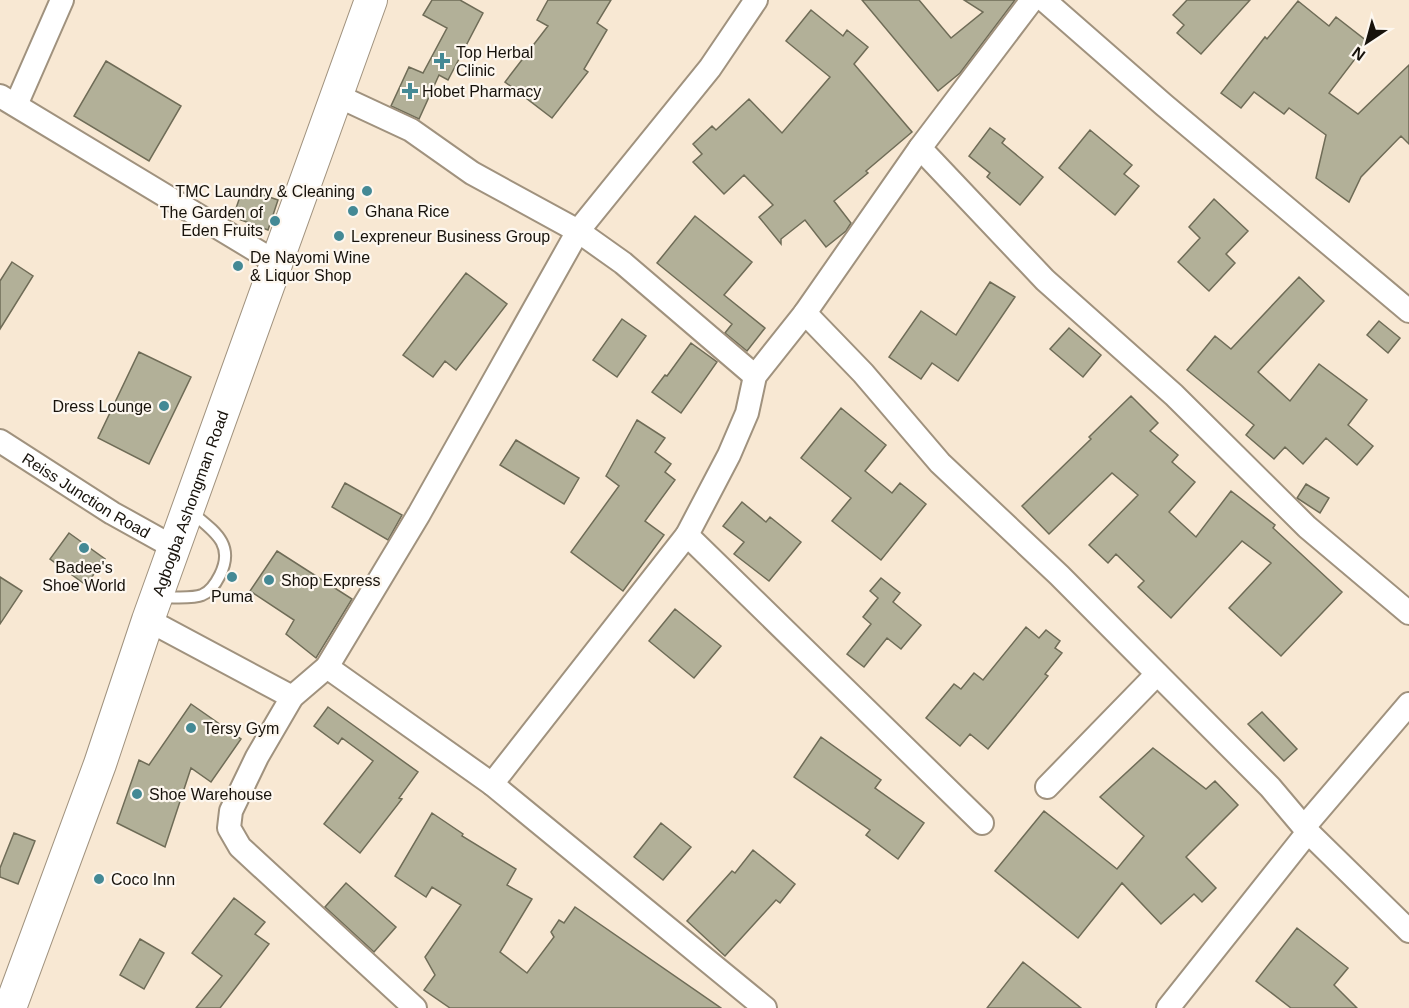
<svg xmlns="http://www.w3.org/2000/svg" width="1409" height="1008" font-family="Arial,sans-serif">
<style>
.building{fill:#b2b098;stroke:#6f6c57;stroke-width:1.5}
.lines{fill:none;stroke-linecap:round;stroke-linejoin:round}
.lane-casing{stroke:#a0927e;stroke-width:14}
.street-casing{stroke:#a0927e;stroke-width:26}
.secondary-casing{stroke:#a0927e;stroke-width:34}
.lane{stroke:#fff;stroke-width:10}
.street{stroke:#fff;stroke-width:22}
.secondary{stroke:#fff;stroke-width:32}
.poi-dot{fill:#448995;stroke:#fdf7ef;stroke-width:2}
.labels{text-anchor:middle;stroke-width:4.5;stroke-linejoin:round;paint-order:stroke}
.poi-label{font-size:16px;fill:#17120b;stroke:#fdf7ef;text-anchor:start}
.street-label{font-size:16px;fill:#17120b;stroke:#fdf7ef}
</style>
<rect width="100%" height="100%" fill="#f8e8d3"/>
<path class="building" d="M 432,0 L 460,0 L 483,13 L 448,80 L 439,75 L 419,119 L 391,106 L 409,67 L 423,73 L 447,28 L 423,15 Z
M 548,0 L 611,0 L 597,23 L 607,30 L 584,69 L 588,72 L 552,118 L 505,82 L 548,26 L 537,20 Z
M 862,0 L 919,0 L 951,38 L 983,12 L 964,0 L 1015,0 L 960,73 L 938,91 Z
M 1187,0 L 1250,0 L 1201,54 L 1177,33 L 1184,25 L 1173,15 Z
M 1298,1 L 1329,26 L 1336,17 L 1368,42 L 1329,93 L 1358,114 L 1409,65 L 1409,144 L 1401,136 L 1361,177 L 1349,202 L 1316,178 L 1326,135 L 1289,108 L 1284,114 L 1254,92 L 1241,108 L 1221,93 L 1265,37 L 1267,39 Z
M 811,10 L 843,36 L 847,30 L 868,47 L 854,64 L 912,132 L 866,171 L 868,173 L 834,201 L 851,223 L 846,231 L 826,247 L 805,220 L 781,239 L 781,244 L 759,217 L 773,205 L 744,175 L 724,194 L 693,162 L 702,154 L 693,144 L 712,126 L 716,130 L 749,99 L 782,133 L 830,77 L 786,41 Z
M 106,61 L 181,106 L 149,161 L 74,116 Z
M 990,128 L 1005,139 L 1002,143 L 1043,177 L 1020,205 L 987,177 L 990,173 L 969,156 Z
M 1090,130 L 1132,165 L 1124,174 L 1139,186 L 1115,215 L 1059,168 Z
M 243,188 L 278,200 L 268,230 L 233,217 Z
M 1214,199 L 1248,231 L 1226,254 L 1235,263 L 1209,291 L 1178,262 L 1200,238 L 1189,227 Z
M 695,216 L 752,262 L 724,295 L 765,328 L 747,351 L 725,333 L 732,324 L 657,263 Z
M 12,262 L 33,276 L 0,329 L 0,281 Z
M 466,273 L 507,304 L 456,370 L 445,361 L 433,377 L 403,355 Z
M 1299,277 L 1324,301 L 1258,372 L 1290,401 L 1319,364 L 1367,400 L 1348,425 L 1373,446 L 1357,465 L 1326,438 L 1303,464 L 1285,447 L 1274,459 L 1246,435 L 1254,425 L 1187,370 L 1215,336 L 1231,349 Z
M 990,282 L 1015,297 L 958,381 L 932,363 L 921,379 L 889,357 L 921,311 L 956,335 Z
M 622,319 L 646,336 L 617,377 L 593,360 Z
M 1379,321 L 1400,338 L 1388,353 L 1367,335 Z
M 1069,328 L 1101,355 L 1083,377 L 1050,349 Z
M 691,343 L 717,362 L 681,413 L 652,392 L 665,375 L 667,376 Z
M 139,352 L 191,377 L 149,464 L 98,438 Z
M 1131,396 L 1158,423 L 1150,431 L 1178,455 L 1172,462 L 1195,482 L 1169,512 L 1196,537 L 1231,491 L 1275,525 L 1273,528 L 1342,592 L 1281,656 L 1229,608 L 1271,563 L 1242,541 L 1171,618 L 1138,587 L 1144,581 L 1116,554 L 1108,563 L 1089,545 L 1138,495 L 1112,473 L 1049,534 L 1022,506 L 1091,439 L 1089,437 Z
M 841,408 L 886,445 L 865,471 L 892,493 L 900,483 L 926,504 L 881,560 L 832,521 L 851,498 L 801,458 Z
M 637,420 L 665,438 L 655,452 L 671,464 L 665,472 L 675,480 L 645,521 L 664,535 L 623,591 L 571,552 L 619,486 L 606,476 Z
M 516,440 L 579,478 L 564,504 L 500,465 Z
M 345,483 L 402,515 L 388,540 L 332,507 Z
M 1306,484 L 1329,498 L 1320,513 L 1297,498 Z
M 742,502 L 766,522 L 770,517 L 801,542 L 769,581 L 734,554 L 744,542 L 723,526 Z
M 69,533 L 105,559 L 86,585 L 50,559 Z
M 277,551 L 352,599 L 316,658 L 286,634 L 294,620 L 250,591 Z
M 0,577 L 22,591 L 0,624 Z
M 881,578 L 900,593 L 893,602 L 921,625 L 901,649 L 887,638 L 864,667 L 847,654 L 871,624 L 863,617 L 878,598 L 870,591 Z
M 675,609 L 721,646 L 694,678 L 649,641 Z
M 1026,627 L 1039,638 L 1046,630 L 1060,641 L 1055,648 L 1062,653 L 1045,674 L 1048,676 L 988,749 L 970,734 L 960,746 L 926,718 L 954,684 L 961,689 L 974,673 L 983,680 Z
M 191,704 L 241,739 L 211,782 L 191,768 L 165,847 L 117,823 L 139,760 L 149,765 Z
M 328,707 L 418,772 L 399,798 L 402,799 L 360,853 L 324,824 L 373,761 L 342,738 L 338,744 L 314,726 Z
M 1262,712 L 1297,749 L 1284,761 L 1248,724 Z
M 821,737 L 881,780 L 875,788 L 924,823 L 898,859 L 866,835 L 870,830 L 794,777 Z
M 1153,748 L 1206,789 L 1215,781 L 1238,805 L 1186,857 L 1216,888 L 1202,902 L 1194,894 L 1161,924 L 1122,883 L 1078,938 L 995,871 L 1044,811 L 1117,869 L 1144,836 L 1100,797 Z
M 432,813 L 463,834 L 462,836 L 516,869 L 507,885 L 532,899 L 500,952 L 527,973 L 554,937 L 551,932 L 559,920 L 564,923 L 575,907 L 721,1008 L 450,1008 L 424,990 L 435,975 L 425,957 L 461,905 L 432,887 L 426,897 L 395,876 Z
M 661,823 L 691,847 L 663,880 L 634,857 Z
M 14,833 L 35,841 L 18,884 L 0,877 L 0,868 Z
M 753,850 L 795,884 L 780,903 L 776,900 L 725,956 L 687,921 L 732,871 L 735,873 Z
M 346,883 L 396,927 L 374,952 L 325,907 Z
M 234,898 L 265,922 L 255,934 L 269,944 L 220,1008 L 196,1008 L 222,976 L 192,953 Z
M 1297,928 L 1348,968 L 1334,985 L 1357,1008 L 1291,1008 L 1256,981 Z
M 140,939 L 164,953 L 144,989 L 120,975 Z
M 1023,962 L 1081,1008 L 987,1008 Z"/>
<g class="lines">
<g class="lane-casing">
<path id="lane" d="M 160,597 C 170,597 193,599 202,595 C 210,592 216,583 220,575 C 236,543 212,530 190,511"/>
</g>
<g class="street-casing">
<g id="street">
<path d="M 1044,0 L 1164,105 L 1409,311"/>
<path d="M 0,96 L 277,263"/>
<path d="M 338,96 L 411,130 L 472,173 L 578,231 L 623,263 L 755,376"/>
<path d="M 16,105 L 62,0"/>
<path d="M 920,148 L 1045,280 L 1174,395 L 1307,527 L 1409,613"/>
<path d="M 805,313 L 863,373 L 940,463 L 1059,575 L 1270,787 L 1308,832 L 1409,931"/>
<path id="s1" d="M 0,441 L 112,513 L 175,548"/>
<path d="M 687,535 L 982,823"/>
<path d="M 148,620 L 292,697"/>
<path d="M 327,667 L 492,784 L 765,1008"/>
<path d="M 492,784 L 687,535 L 729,455 L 747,413 L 755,376 L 805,313 L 920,148 L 1032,0"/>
<path d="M 1047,787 L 1157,674"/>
<path d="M 1304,827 L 1409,704"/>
<path d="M 415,1008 L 240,847 L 229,828 L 231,811 L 257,757 L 292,697 L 327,667 L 419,514 L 578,231 L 710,68 L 756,0"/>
<path d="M 1168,1008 L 1308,832"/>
</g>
</g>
<g class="secondary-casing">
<g id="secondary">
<path id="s2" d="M 10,1008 L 100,764 L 148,620 L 371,0"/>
</g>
</g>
<use href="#lane" class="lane"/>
<use href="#street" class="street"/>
<use href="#secondary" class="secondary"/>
</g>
<g class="poi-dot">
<path d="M439 52h6v6h6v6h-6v6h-6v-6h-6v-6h6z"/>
<path d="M407 82h6v6h6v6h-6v6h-6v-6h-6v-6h6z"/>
<circle cx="367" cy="191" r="6"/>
<circle cx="353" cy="211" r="6"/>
<circle cx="275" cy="221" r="6"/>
<circle cx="339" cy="236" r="6"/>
<circle cx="238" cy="266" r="6"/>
<circle cx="164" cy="406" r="6"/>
<circle cx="84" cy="548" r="6"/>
<circle cx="232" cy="577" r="6"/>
<circle cx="269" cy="580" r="6"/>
<circle cx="191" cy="728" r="6"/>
<circle cx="137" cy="794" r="6"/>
<circle cx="99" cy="879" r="6"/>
</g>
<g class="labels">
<g class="poi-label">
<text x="456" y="58">Top Herbal<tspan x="456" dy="18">Clinic</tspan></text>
<text x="422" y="97">Hobet Pharmacy</text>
<text x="355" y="197" text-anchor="end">TMC Laundry &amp; Cleaning</text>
<text x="365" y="217">Ghana Rice</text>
<text x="263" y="218" text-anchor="end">The Garden of<tspan x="263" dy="18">Eden Fruits</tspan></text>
<text x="351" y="242">Lexpreneur Business Group</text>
<text x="250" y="263">De Nayomi Wine<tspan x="250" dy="18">&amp; Liquor Shop</tspan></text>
<text x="152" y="412" text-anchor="end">Dress Lounge</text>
<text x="84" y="573" text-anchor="middle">Badee's<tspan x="84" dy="18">Shoe World</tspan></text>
<text x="281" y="586">Shop Express</text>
<text x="232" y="602" text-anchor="middle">Puma</text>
<text x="203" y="734">Tersy Gym</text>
<text x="149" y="800">Shoe Warehouse</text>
<text x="111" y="885">Coco Inn</text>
</g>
<g class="street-label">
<text dy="6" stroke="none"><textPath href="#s1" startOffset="102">Reiss Junction Road</textPath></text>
<text dy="6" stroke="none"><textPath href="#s2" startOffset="536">Agbogba Ashongman Road</textPath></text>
</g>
</g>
<g transform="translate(1367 42) rotate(216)" stroke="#fdf7ef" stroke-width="4.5" paint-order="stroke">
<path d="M0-4.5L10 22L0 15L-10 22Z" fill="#17120b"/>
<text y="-9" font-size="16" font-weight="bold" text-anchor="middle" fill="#17120b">N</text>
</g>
</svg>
